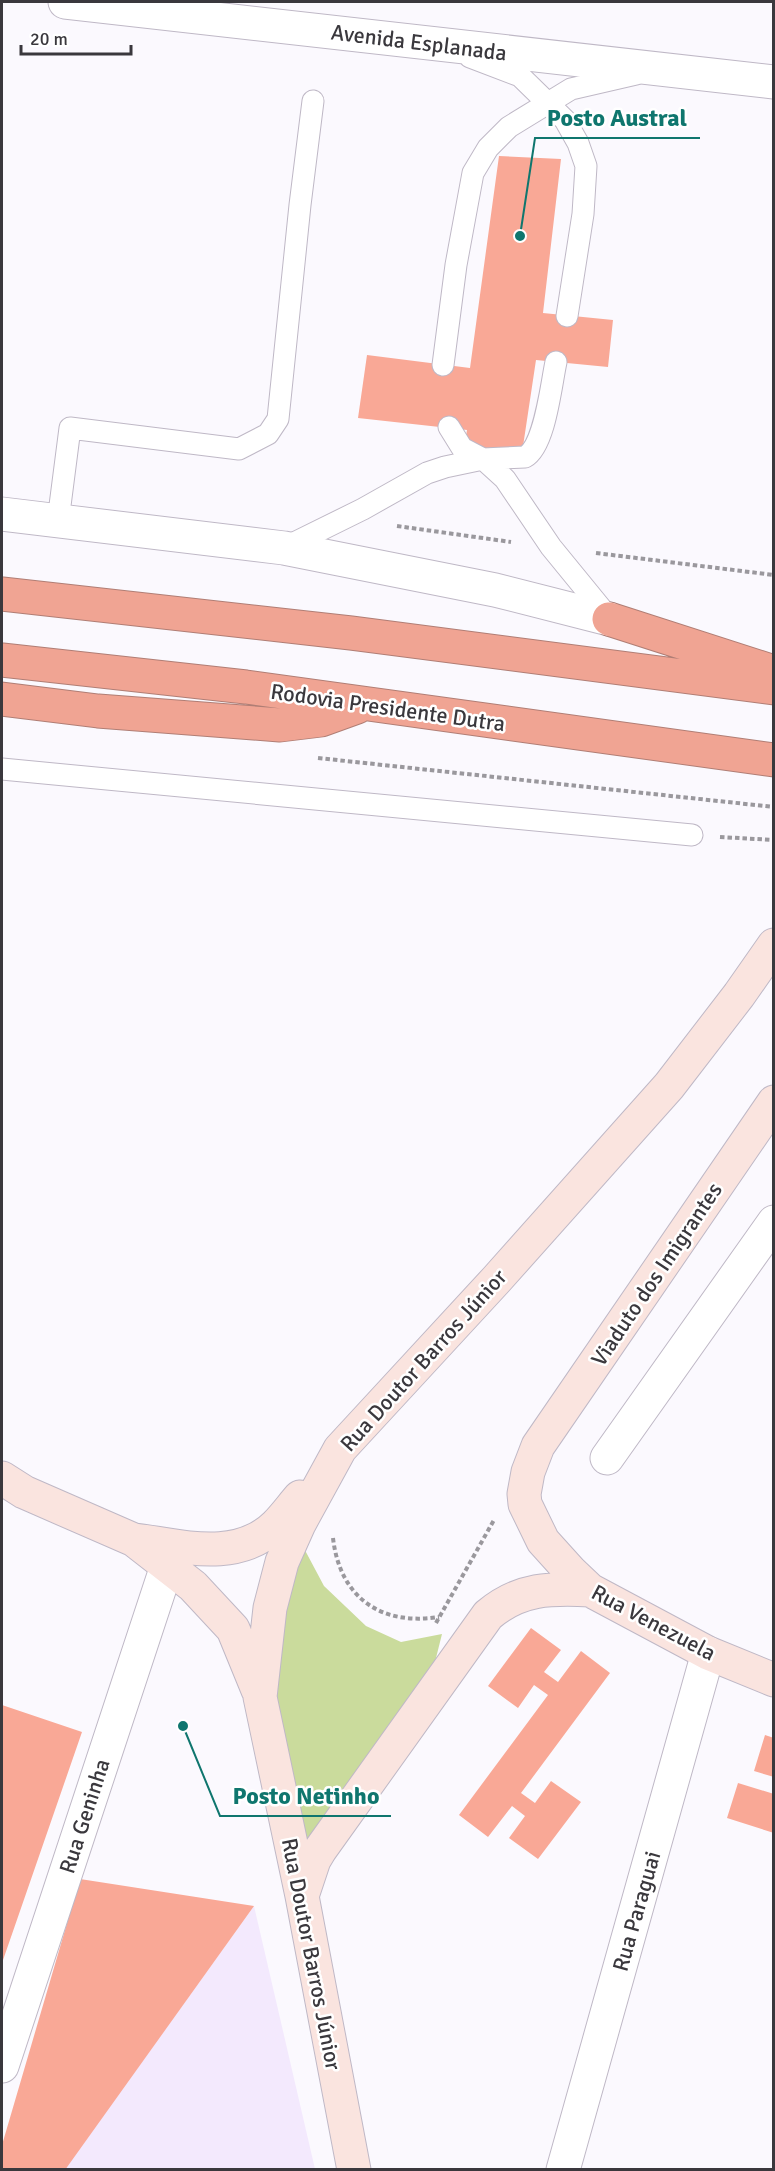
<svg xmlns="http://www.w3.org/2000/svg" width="775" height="2171" font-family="Signika,sans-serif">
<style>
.built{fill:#f3e9fd}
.green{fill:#cadb9c}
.building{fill:#f9a896}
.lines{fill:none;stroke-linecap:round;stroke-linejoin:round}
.service-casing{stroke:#bfb8c6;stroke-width:23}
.minor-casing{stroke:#bfb8c6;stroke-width:35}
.tertiary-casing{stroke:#bfb8c6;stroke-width:35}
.secondary-casing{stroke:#bfb8c6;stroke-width:35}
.motorway-casing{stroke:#b07e75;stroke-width:35}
.path{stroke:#9a989d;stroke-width:4;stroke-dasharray:4.5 3;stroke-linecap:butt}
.service{stroke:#fff;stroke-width:21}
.minor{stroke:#fff;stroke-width:33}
.tertiary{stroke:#fff;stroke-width:33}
.secondary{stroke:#fae4df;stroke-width:33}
.motorway{stroke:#f0a493;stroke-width:33}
.labels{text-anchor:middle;stroke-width:5;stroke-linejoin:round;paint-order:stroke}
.street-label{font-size:22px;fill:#3a383d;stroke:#fff}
.leader{fill:none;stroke:#0f766e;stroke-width:2}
.callout-dot{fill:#0f766e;stroke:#fff;stroke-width:2}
.callout-label{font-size:24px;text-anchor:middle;font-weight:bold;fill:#0f766e;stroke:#fff;stroke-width:5;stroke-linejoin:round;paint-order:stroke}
</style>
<rect width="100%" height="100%" fill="#fbf9fe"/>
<path class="built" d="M 254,1906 L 315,2169 L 65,2169 Z"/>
<path class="green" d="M 299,1539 L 324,1586 L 366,1626 L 401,1642 L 442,1634 L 433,1670 L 300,1850 L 269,1680 Z"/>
<path class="building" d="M 499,156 L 561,159 L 543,313 L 613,320 L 608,367 L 536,360 L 522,453 L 464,448 L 467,430 L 358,418 L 367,355 L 470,368 Z
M 531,1628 L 561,1650 L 544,1672 L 558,1682 L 581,1651 L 610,1673 L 521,1793 L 535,1803 L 551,1781 L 581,1802 L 538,1859 L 509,1838 L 525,1816 L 512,1806 L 488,1837 L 459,1815 L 548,1695 L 534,1685 L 518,1708 L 488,1686 Z
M 2,1705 L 82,1732 L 2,1963 Z
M 765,1735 L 774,1738 L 774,1777 L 754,1771 Z
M 738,1783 L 774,1794 L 774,1833 L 727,1818 Z
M 80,1879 L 254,1906 L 65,2170 L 2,2170 L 2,2145 Z"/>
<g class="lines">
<g class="service-casing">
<path id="service" d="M 470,57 L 520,76 L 565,120 L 578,143 L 586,166 L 583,214 L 567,316
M 443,365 L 456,265 L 473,173 L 488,148 L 509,127 L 571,89 L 636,74
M 449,427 L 462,448 L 483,459 L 505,479 L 551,547 L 609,618
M 58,521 L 70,428 L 239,449 L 268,434 L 278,419 L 300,205 L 313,101
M 284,548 L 363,509 L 427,473 L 445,467 L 483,459 L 525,457 C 545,446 551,385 556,362
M 2,769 L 692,835"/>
</g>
<g class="minor-casing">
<path id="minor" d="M 65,2 L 774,82
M 607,1458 L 774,1222
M 2,2066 L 167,1566
M 563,2170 L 708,1653"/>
</g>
<g class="tertiary-casing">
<path id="tertiary" d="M 2,514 L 284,548 L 495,590 L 609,619"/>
</g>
<g class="secondary-casing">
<path id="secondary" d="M 774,1102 L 538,1446 L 528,1472 L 524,1494 L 525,1504 L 543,1541 L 571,1572 L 590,1590 L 708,1653 L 774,1680
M 2,1478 L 24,1492 L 134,1540 L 193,1586 L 233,1629 L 258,1690
M 135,1540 C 182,1546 237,1563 276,1525 C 285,1516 292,1506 300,1497
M 302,1896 L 314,1860 L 320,1850 L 488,1615 C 520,1588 551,1588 590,1590
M 354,2170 L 302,1896 L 260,1697 L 270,1608 L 282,1562 L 299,1524 L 340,1449 L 496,1280 L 669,1086 L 739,995 L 774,945"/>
</g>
<g class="motorway-casing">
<path id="motorway" d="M 2,594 L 351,633 L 774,688
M 609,619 L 774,672
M 2,660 L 246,687 L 774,760
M 2,699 L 98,711 L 280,725 L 321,720 L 357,707"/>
</g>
<path class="path" d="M 397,526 L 511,542
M 596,553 L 774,575
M 318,758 L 774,807
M 720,837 L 774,840
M 333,1538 C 340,1598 381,1626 439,1617
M 436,1623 L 494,1520"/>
<use href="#service" class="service"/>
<use href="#minor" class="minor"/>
<use href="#tertiary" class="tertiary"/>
<use href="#secondary" class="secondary"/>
<use href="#motorway" class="motorway"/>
</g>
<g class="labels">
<g class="street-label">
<text transform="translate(419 42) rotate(7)" y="8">Avenida Esplanada</text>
<text transform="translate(388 707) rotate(8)" y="8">Rodovia Presidente Dutra</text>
<text transform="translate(656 1274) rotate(-56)" y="8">Viaduto dos Imigrantes</text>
<text transform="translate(423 1360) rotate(-48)" y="8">Rua Doutor Barros Júnior</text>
<text transform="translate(654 1622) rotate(28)" y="8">Rua Venezuela</text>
<text transform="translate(84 1816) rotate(-72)" y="8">Rua Geninha</text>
<text transform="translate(636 1911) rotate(-74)" y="8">Rua Paraguai</text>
<text transform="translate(312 1954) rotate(79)" y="8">Rua Doutor Barros Júnior</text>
</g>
</g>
<path class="leader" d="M520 236L535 138H700M183 1726L220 1816H391"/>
<g class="callout-dot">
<circle cx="520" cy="236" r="6"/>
<circle cx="183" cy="1726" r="6"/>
</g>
<g class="callout-label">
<text x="617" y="126">Posto Austral</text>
<text x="306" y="1804">Posto Netinho</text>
</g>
<rect width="775" height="2171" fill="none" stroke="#3a383d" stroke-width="6"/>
<path d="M21 45v9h110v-9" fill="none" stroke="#3a383d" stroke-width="3"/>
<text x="30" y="45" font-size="18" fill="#3a383d" stroke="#ffffff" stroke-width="4.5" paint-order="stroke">20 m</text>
</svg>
